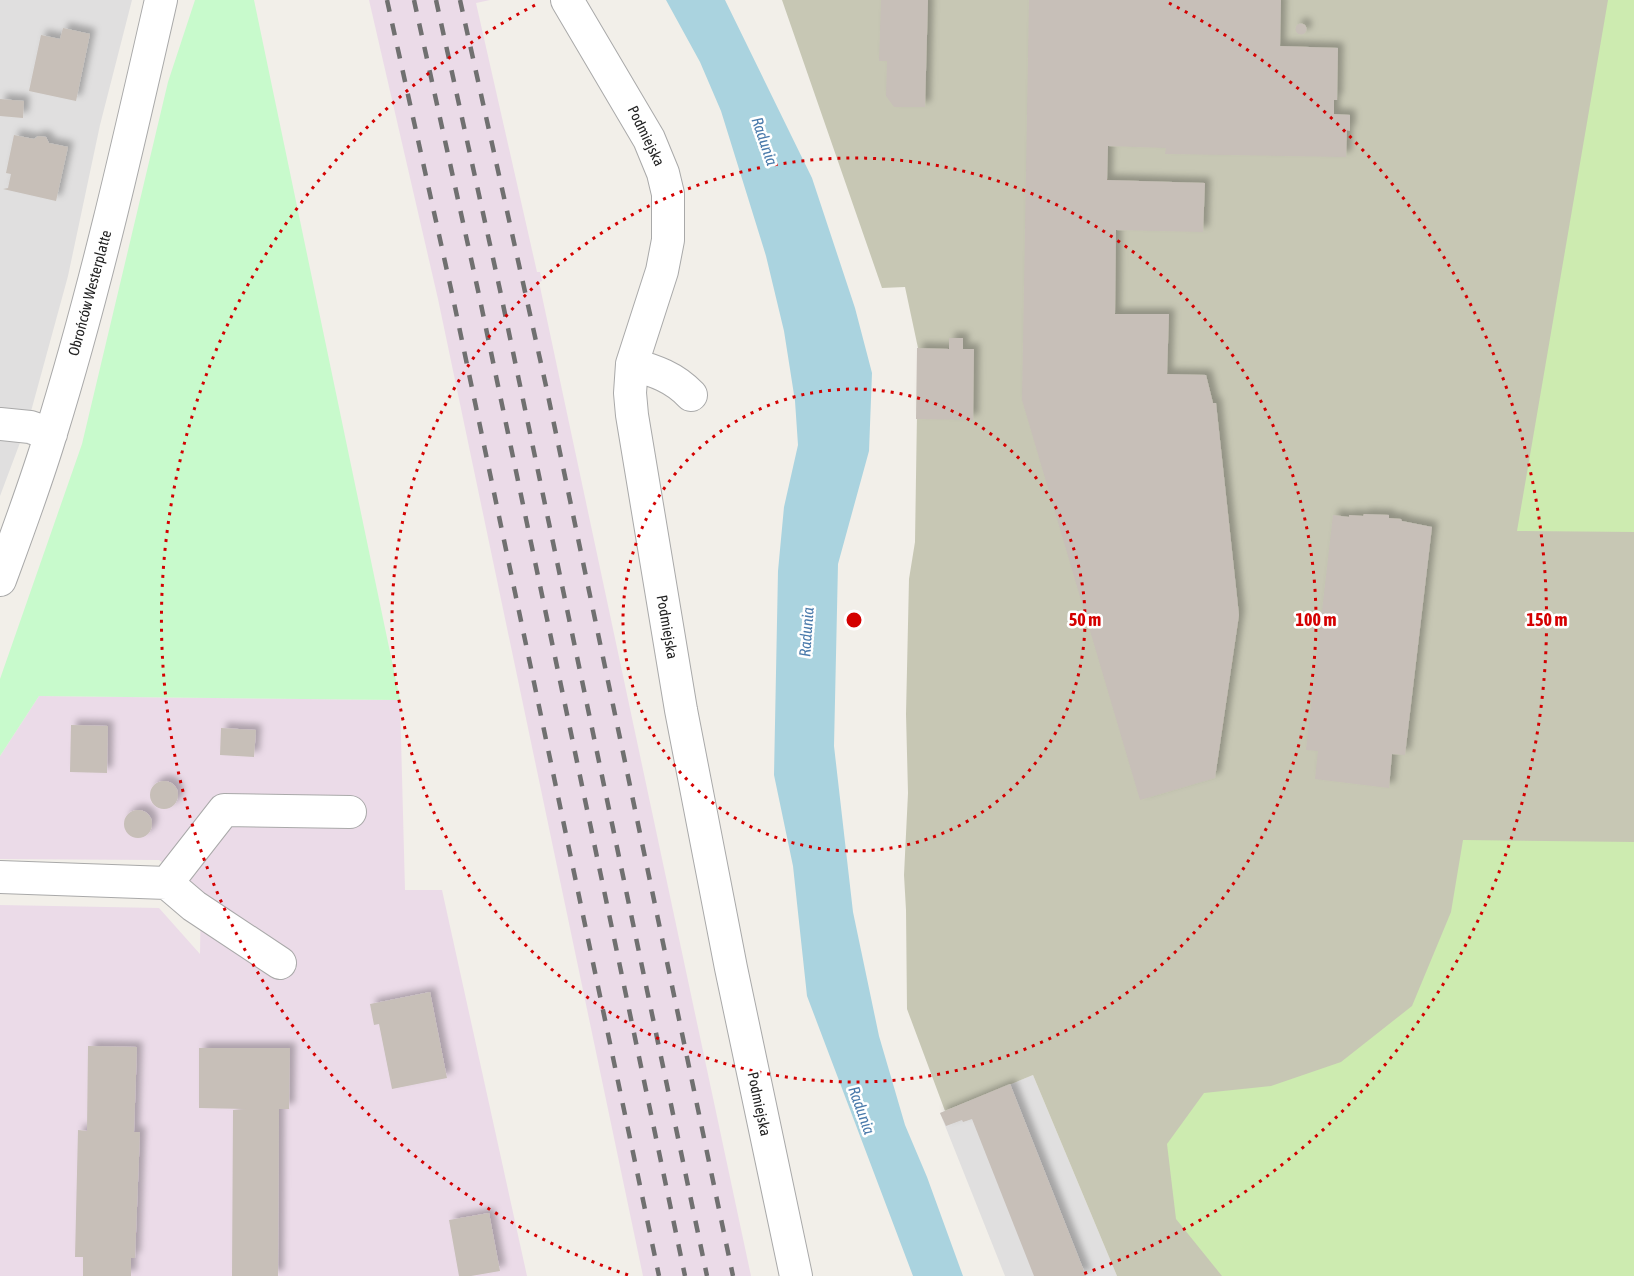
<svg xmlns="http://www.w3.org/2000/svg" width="1634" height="1276" font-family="'Asap Condensed',sans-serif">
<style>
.residential{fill:#e0dfdf}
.industrial{fill:#ebdbe8}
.construction{fill:#c7c7b4}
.grass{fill:#cdebb0}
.park{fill:#c8facc}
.water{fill:#aad3df}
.building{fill:#c7bfb8;filter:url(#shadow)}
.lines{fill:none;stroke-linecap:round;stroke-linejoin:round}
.minor-casing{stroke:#a9a9a9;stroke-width:34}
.minor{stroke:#fff;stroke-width:32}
.rail{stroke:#707070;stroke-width:4.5;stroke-dasharray:12 12;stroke-linecap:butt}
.ring{fill:none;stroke:#d40000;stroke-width:3;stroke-dasharray:3 6}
.labels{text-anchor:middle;stroke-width:5;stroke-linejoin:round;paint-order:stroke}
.street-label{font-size:15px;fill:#222;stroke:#fff}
.water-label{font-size:16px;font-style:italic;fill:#4a7aab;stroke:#fff}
.centre{fill:#d40000;stroke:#fff;stroke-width:3}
.ring-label{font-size:18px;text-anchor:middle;font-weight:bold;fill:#d40000;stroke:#fff;stroke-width:5;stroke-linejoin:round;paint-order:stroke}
</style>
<defs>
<filter id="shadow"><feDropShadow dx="5.5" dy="-5.5" stdDeviation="3" flood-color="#0004"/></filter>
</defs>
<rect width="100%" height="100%" fill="#f2efe9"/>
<path class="residential" d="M 0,0 L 132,0 L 100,125 L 68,276 L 30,415 L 0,413 Z
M 0,438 L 21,440 L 0,496 Z
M 1033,1075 L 1117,1276 L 1005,1276 L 940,1113 Z"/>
<path class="industrial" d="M 369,0 L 490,0 L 476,3 L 537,272 L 540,272 L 542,281 L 539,282 L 751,1276 L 643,1276 L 438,299 Z
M 39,696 L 400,700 L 405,890 L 442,890 L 527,1276 L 0,1276 L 0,905 L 159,908 L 200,954 L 201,890 L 159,860 L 0,859 L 0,756 Z"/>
<path class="construction" d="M 782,0 L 1634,0 L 1634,1276 L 1117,1276 L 1033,1075 L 945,1111 L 907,1009 L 906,910 L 904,875 L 908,793 L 906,714 L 909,579 L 915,542 L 918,348 L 905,287 L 882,288 Z"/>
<path class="grass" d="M 1608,0 L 1634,0 L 1634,532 L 1517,531 Z
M 1463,840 L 1634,842 L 1634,1276 L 1222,1276 L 1176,1219 L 1167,1144 L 1204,1093 L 1271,1086 L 1341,1062 L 1412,1006 L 1451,912 Z"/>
<path class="park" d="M 195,0 L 254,0 L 400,700 L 39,696 L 0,756 L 0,679 L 82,444 L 168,82 Z"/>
<path class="water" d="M 666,0 L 725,0 L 812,178 L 855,308 L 872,373 L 869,451 L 838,564 L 834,746 L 853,912 L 879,1036 L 905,1125 L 927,1177 L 963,1276 L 913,1276 L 807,996 L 793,866 L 774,775 L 778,571 L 784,507 L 798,445 L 795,401 L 784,331 L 766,256 L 721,111 L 700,62 Z"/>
<path class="building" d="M 881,0 L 928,0 L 925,107 L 894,107 L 886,96 L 887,61 L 879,61 Z
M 1029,0 L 1281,0 L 1280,46 L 1338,48 L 1337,100 L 1334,100 L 1334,114 L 1350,115 L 1350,131 L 1347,130 L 1346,157 L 1165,154 L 1166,148 L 1108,146 L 1107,180 L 1205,183 L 1203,232 L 1116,230 L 1115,314 L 1169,314 L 1167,374 L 1206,375 L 1213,403 L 1216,403 L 1239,615 L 1215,778 L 1140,800 L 1022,400 Z
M1295.5 29a5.5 5.5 0 1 1 11 0a5.5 5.5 0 1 1-11 0Z
M 63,28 L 90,34 L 76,101 L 29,91 L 41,35 L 60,39 Z
M 0,99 L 24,101 L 23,118 L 0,116 Z
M 14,135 L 34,139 L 38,136 L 46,137 L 49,143 L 68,147 L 56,201 L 3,189 L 8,188 L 11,174 L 6,173 Z
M 949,338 L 963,338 L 963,349 L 974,349 L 973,420 L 916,419 L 917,348 L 949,349 Z
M 1364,514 L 1389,515 L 1389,518 L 1401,519 L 1402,521 L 1432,527 L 1405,755 L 1392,754 L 1389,788 L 1315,779 L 1318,751 L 1306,750 L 1333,515 L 1349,517 L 1349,515 L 1363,516 Z
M 71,725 L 108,726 L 107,773 L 70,772 Z
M 221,728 L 256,730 L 254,757 L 220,755 Z
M150 795a14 14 0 1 1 28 0a14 14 0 1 1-28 0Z
M124 824a14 14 0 1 1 28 0a14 14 0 1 1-28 0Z
M 430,992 L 447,1078 L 392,1089 L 379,1024 L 374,1025 L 370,1004 Z
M 88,1046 L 137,1047 L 134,1132 L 140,1132 L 135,1258 L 131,1258 L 131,1276 L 83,1276 L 83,1257 L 75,1257 L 78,1130 L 87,1131 Z
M 199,1048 L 290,1048 L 289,1109 L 279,1109 L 278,1276 L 232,1276 L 233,1110 L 246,1109 L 199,1108 Z
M 1010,1084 L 1086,1276 L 1034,1276 L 972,1119 L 963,1122 L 962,1120 L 946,1126 L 940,1113 Z
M 489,1213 L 500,1271 L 471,1276 L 459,1276 L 449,1220 Z"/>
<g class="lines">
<g class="minor-casing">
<path id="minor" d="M 567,0 L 649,139 L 663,173 L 668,194 L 668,240 L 662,271 L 632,364 L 630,393 L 632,415 L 681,710 L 731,968 L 796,1276
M 632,364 C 655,371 674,377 691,395
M 0,424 L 30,427 L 51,434
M 0,580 C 18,531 36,483 51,433 C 95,291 128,145 161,0
M 0,877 L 167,883 L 194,906 L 280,963
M 167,883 L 224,810 L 350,812"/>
</g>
<use href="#minor" class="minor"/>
<path class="rail" d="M 387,0 L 453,298 L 659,1276
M 414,0 L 479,295 L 685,1276
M 436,0 L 500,290 L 707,1276
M 460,0 L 546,386 L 733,1276"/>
</g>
<g class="ring">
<circle cx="854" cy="620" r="231"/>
<circle cx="854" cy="620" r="462"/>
<path d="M628 1275A693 693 0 0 1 539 3M1169 3A693 693 0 0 1 1080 1275"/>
</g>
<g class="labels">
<g class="street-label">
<text transform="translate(646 136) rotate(64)" y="5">Podmiejska</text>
<text transform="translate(90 293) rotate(-75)" y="5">Obrońców Westerplatte</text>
<text transform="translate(667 627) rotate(80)" y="5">Podmiejska</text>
<text transform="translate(759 1104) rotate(78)" y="5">Podmiejska</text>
</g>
<g class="water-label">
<text transform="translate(765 141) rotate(71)" y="6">Radunia</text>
<text transform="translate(806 632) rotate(-86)" y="6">Radunia</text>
<text transform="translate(862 1110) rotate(70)" y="6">Radunia</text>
</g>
</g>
<circle cx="854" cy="620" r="9" class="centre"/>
<g class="ring-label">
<text x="1085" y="626">50 m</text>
<text x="1316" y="626">100 m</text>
<text x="1547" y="626">150 m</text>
</g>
</svg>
